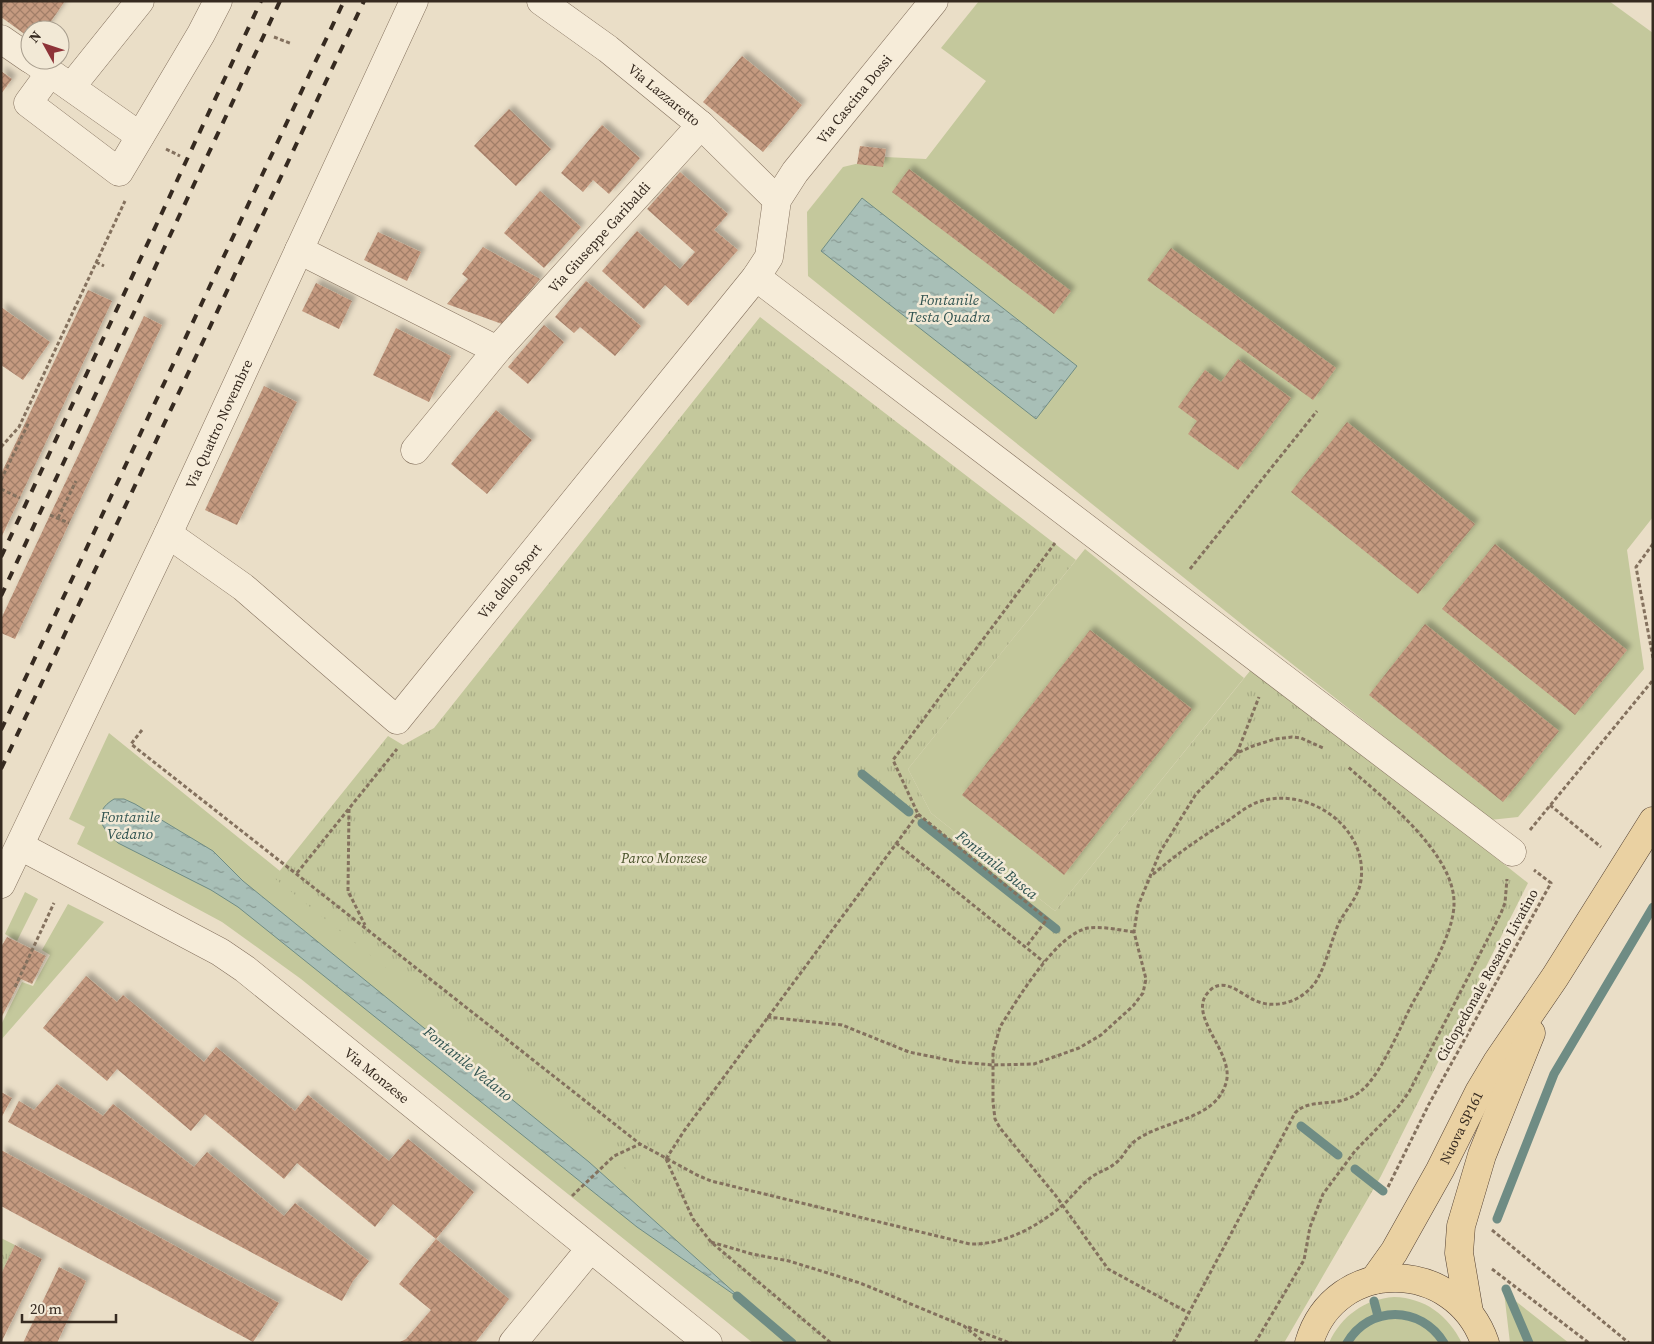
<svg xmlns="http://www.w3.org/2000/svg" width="1654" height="1344" font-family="'Source Serif 4',serif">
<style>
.green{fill:#c4c89c}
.park{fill:url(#park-tufts)}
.water{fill:url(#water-ripples);stroke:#6f8c84}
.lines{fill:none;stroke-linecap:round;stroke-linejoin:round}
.stream{stroke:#6f8c84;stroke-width:9}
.building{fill:url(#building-cross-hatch);filter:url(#shadow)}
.minor-casing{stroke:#84715e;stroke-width:29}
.major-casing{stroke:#534032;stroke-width:29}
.path{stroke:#84715e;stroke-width:3;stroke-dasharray:4 2.5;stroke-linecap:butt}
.minor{stroke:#f6ecd9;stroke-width:28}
.major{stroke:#ead1a2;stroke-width:28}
.rail{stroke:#362a20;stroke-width:4;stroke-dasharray:9 9;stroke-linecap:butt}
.labels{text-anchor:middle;stroke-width:5;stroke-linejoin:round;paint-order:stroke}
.street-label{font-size:14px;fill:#362a20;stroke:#f2e9d6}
.park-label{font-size:14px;font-style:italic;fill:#485129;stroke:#f2e9d6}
.water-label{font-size:15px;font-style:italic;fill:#315451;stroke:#f2e9d6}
</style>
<defs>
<pattern id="park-tufts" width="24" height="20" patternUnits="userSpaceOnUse" patternTransform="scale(1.25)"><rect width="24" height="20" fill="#c4c89c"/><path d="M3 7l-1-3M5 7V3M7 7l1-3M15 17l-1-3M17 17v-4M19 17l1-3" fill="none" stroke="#a9ac86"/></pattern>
<pattern id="water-ripples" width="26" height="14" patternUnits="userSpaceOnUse" patternTransform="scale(1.25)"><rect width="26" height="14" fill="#a8bfb7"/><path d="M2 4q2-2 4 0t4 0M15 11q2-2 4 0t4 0" fill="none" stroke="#8a9b94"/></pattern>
<pattern id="building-cross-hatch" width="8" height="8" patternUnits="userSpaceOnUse" patternTransform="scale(1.25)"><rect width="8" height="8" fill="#c59a80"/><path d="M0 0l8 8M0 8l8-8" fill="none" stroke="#a17e68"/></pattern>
<filter id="shadow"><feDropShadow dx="4.5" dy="-4.5" stdDeviation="2.5" flood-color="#0004"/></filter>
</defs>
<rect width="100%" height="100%" fill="#eadec7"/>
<path class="green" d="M 979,1 L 1609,1 L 1653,33 L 1653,517 L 1627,550 L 1644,669 L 1518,817 L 1490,820 L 1249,630 L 808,276 L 807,212 L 843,167 L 885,157 L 926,159 L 986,81 L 941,48 Z
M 1085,549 L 1244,678 L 1055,911 L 931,813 L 908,769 Z
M 109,733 L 639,1161 L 810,1343 L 753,1343 L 301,979 L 222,922 L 77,844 L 85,827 L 69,819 Z
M 25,892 L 38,899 L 17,941 L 5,934 Z
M 68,904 L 104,922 L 1,1040 L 1,1025 L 22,982 L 33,986 L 50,955 L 42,950 Z
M 1504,1292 L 1569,1343 L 1510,1343 Z
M 1394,1297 C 1425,1298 1448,1315 1462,1343 L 1329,1343 C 1341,1316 1365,1299 1394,1297 Z"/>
<path class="park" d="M 760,317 L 1076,560 L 908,769 L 931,813 L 1055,911 L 1254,666 L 1528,883 L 1381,1176 L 1284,1343 L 809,1343 L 654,1215 L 613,1150 L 274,878 L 388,736 L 403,745 L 434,728 Z
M 1,1238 L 15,1245 L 1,1274 Z"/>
<path class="water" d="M 862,198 L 1077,366 L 1036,419 L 821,251 Z
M 114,799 L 124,799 L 135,804 L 213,851 L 243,881 L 589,1162 L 746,1303 L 637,1227 L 238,907 L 211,890 L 118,843 C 101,828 91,813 114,799 Z"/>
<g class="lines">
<path class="stream" d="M 862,774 L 909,812
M 922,823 L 1056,929
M 1301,1126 L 1338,1155
M 1355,1169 L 1383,1191
M 1497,1219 L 1554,1074 L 1653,907
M 1506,1289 L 1529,1343
M 737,1296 L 792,1343
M 1374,1301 L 1378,1316
M 1347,1343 C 1369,1305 1421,1305 1444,1343"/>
</g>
<path class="building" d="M 1,1 L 65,1 L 45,30 L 30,30 L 30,38 L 1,17 Z
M 742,56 L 802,105 L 763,152 L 703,102 Z
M 1,71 L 12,79 L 1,94 Z
M 509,109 L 551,149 L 516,186 L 474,146 Z
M 602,125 L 640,158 L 609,194 L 593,180 L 583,192 L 561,173 Z
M 860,146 L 886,149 L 883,167 L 857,164 Z
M 909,169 L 1071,291 L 1054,314 L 892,192 Z
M 680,172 L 728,214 L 714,230 L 738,250 L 688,306 L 665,285 L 644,309 L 602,271 L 637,231 L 680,269 L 695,252 L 647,209 Z
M 540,191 L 581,227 L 544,268 L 504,233 Z
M 378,232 L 421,252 L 407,281 L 364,260 Z
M 483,247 L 540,279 L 502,324 L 447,304 L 468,279 L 462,274 Z
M 1171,248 L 1336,368 L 1313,400 L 1147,280 Z
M 586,281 L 641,326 L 615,356 L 580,327 L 574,333 L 555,317 Z
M 316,283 L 352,301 L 339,329 L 302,311 Z
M 88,290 L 112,301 L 1,538 L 1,474 Z
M 1,307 L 50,342 L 23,380 L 1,365 Z
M 144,316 L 162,325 L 15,639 L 1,633 L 1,619 Z
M 544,325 L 564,342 L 528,384 L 508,367 Z
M 396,328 L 451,356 L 429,402 L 373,375 Z
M 1238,359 L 1291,398 L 1238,470 L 1188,434 L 1197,421 L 1178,407 L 1205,370 L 1221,382 Z
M 264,386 L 297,402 L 237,525 L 205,510 Z
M 496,410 L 532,440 L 487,494 L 451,464 Z
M 1347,422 L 1475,524 L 1418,594 L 1291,492 Z
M 1495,544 L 1627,650 L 1575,715 L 1442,609 Z
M 1425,624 L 1559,731 L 1503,802 L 1369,695 Z
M 1090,630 L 1192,709 L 1064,875 L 962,795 Z
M 7,937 L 46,956 L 32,984 L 21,979 L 1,1018 L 1,947 Z
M 86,976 L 117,1002 L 123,995 L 204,1062 L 216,1047 L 295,1111 L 308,1095 L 389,1161 L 408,1139 L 474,1192 L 436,1239 L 393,1204 L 375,1227 L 297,1163 L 284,1179 L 205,1114 L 191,1131 L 117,1069 L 107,1081 L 43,1028 Z
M 57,1084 L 103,1116 L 113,1104 L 194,1167 L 207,1152 L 284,1216 L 295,1203 L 369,1261 L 353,1281 L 342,1301 L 8,1122 L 19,1101 L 34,1110 Z
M 1,1092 L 12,1098 L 1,1118 Z
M 1,1150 L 279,1303 L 253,1342 L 1,1206 Z
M 436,1239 L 509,1299 L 475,1343 L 398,1343 L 406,1339 L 431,1310 L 399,1284 Z
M 15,1245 L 42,1259 L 1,1343 L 1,1274 Z
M 59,1267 L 86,1281 L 57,1343 L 23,1343 Z"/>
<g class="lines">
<g class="minor-casing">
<g id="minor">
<path id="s1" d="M 541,1 L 608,49 L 701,125 L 777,200"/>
<path d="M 1,39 L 30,59"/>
<path d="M 32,60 L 140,136"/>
<path d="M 50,73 L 28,103 L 119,172 L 201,34 L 218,1"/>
<path d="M 71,87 L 140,1"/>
<path id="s2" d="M 299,250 L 497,350 L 701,125"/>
<path d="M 756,277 L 1512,852"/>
<path d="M 415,450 L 497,350"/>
<path id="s3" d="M 168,534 L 243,587 L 397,720 L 756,277 L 769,257 L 777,200 L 795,172 L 934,1"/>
<path id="s4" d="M 20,846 L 220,952 L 245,969 L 708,1343"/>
<path id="s5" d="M 1,884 L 168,534 L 414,1"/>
<path d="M 513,1343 L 590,1249"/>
</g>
</g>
<g class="major-casing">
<g id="major">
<path id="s6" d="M 1374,1280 L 1394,1252 L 1440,1170 L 1479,1092 L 1497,1062 L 1555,977 L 1653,821"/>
<path d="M 1469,1312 L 1459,1253 L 1461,1226 L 1482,1155 L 1531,1033"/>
<path d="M 1309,1343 C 1335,1255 1456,1258 1485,1343"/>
</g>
</g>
<path class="path" d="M 274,37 L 292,44
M 166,149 L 180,156
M 96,262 L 104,266
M 1,447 L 19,427 L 125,201
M 1,480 L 29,422
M 1,489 L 20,498
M 50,515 L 69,523
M 58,518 L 76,481
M 1653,544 L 1636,567 L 1653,658
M 1190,569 L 1317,411
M 142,730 L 131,744 L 640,1144 L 697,1175 L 711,1181 L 970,1244 C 1004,1245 1037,1227 1063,1205 C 1073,1196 1081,1184 1093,1176 C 1101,1171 1109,1169 1117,1162 C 1124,1156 1127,1147 1135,1141 C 1162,1120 1215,1121 1226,1083 C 1235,1054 1190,1019 1206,995 C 1221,974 1238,992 1254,1000 C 1277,1011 1306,1000 1318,978 C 1327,961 1331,942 1338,925 C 1345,910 1359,897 1361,880 C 1368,827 1309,787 1261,801 C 1250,804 1239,813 1229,820 C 1201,837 1175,855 1150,877
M 1237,753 L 1259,697
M 1550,805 L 1601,847
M 349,809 L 348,891 L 365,925
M 918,814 L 1047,919 L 1026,947
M 1530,830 L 1653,680
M 896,843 L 1044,962
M 297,873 L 397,749
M 1134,932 C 1119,930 1102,926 1088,928 C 1056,934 1017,1000 1000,1027 L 993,1052 L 993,1102 L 995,1119 L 1000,1128 L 1056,1196 L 1108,1269 L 1189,1313
M 15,987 L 54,903
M 767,1017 L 842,1025 L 909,1052 L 958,1062 L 993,1065 L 1034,1064 L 1079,1048 L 1101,1035 L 1133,1006 L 1143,993 L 1146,979 L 1134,932 L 1138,906 L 1160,852 L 1196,794 L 1237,753 L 1253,746 L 1275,739 L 1292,737 L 1301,738 L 1323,748
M 666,1159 L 684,1131 L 918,814 L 893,760 L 1055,543
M 666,1159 L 693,1219 L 711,1242 L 831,1343
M 1388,1187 L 1429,1104 L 1551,883 L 1534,870
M 572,1196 L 614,1156 L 640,1144
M 1492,1230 L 1629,1343
M 711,1242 L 752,1254 L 789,1261 L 860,1283 L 964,1326 L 985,1343
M 1492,1269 L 1589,1343
M 968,1327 L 1010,1343
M 1173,1343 L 1295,1113 C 1311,1096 1338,1110 1361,1091 C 1380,1076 1400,1028 1411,1006 C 1426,979 1453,935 1454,905 C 1456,854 1383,798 1348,767
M 1255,1343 L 1304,1260 L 1310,1227 L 1323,1194 L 1355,1151 L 1398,1107 L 1409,1092 L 1501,913 L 1505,903 L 1507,879"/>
<use href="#minor" class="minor"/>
<use href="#major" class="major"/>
<path class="rail" d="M 1,557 L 261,1
M 1,596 L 280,1
M 1,730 L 344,1
M 1,769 L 364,1"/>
</g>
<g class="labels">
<g class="street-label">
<text dy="5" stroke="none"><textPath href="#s1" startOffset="155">Via Lazzaretto</textPath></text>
<text dy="5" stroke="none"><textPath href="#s3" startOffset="1074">Via Cascina Dossi</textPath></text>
<text dy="5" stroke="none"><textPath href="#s2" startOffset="374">Via Giuseppe Garibaldi</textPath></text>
<text dy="5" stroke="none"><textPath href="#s5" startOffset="509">Via Quattro Novembre</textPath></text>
<text dy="5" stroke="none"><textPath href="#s3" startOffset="474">Via dello Sport</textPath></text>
<text transform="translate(1487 975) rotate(-61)" y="5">Ciclopedonale Rosario Livatino</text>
<text dy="5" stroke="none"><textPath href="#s4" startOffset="426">Via Monzese</textPath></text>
<text dy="5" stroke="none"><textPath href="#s6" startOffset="176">Nuova SP161</textPath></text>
</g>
<g class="park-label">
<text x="664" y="863">Parco Monzese</text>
</g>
<g class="water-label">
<text x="949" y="305">Fontanile<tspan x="949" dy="17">Testa Quadra</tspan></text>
<text x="130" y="822">Fontanile<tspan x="130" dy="17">Vedano</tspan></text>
<text transform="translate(997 865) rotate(39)" y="5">Fontanile Busca</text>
<text transform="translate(468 1064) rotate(39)" y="5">Fontanile Vedano</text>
</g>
</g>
<rect width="1654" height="1344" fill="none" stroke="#362a20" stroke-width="5"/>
<g transform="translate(45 45) rotate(310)"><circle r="24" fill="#f2e9d6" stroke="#a79d8d"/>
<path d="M0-4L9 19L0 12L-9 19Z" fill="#8e3338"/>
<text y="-8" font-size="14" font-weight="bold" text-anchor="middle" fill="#362a20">N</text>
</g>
<path d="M22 1314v8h94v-8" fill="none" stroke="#362a20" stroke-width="2.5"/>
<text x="30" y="1314" font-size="15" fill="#362a20" stroke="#f2e9d6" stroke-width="4" paint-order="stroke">20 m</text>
</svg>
